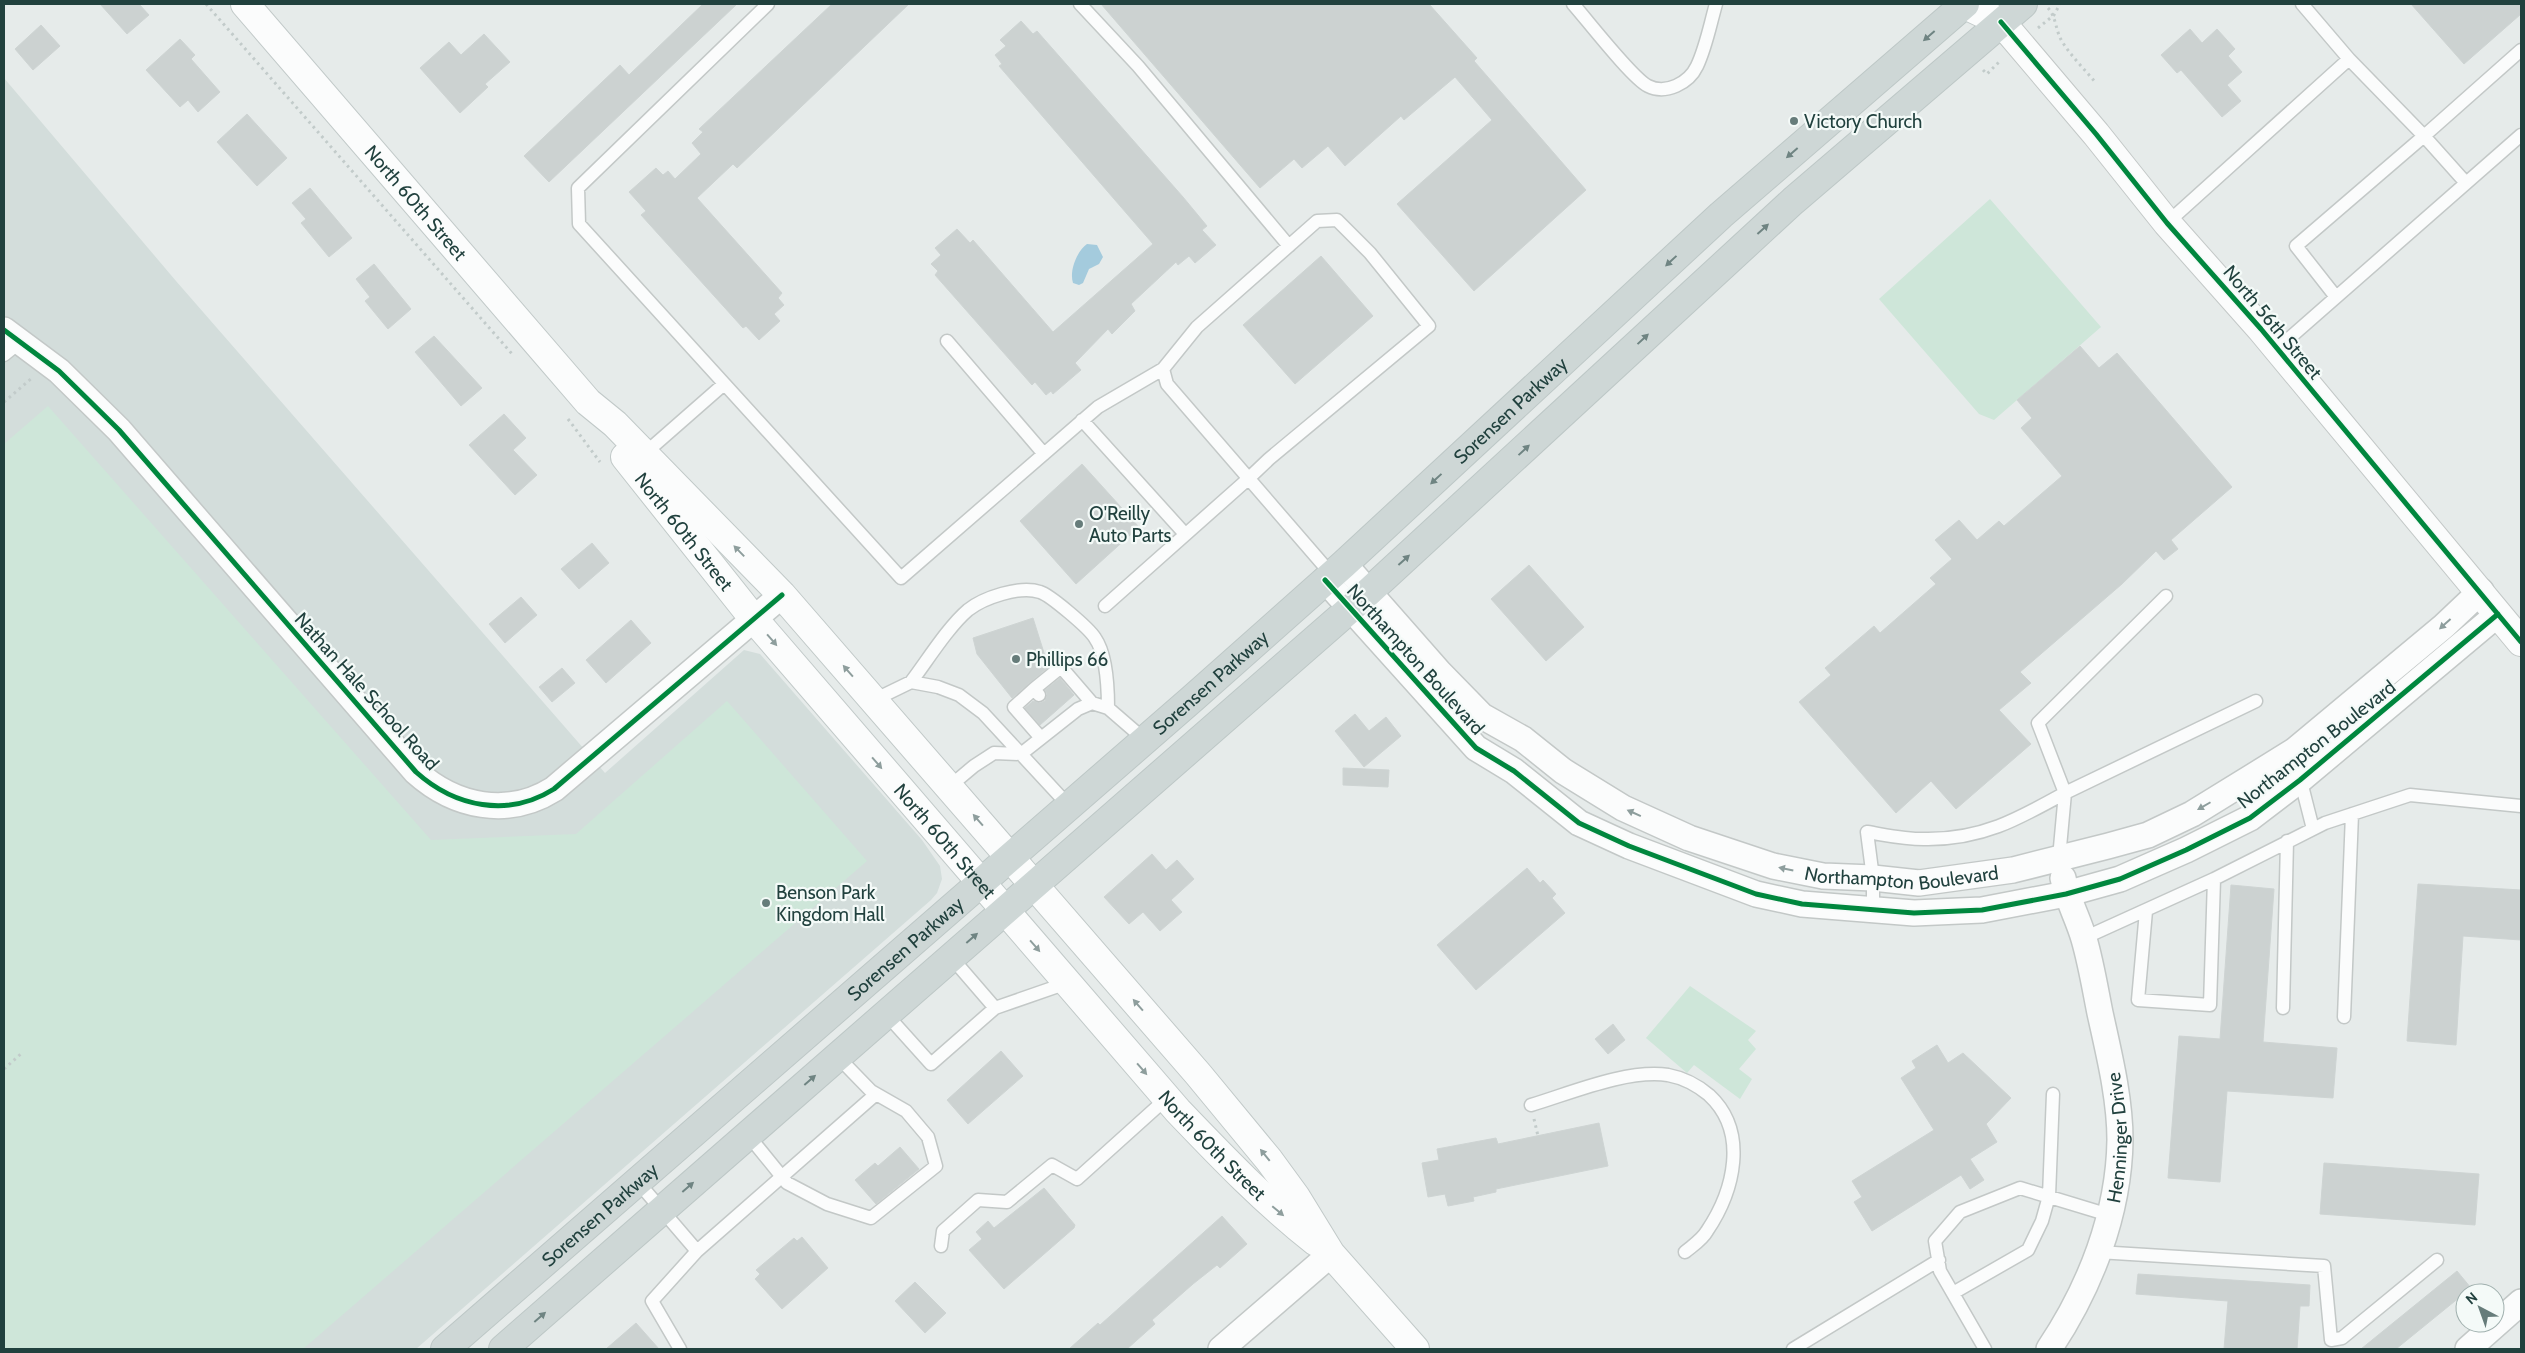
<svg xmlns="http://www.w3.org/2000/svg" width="2525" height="1353" font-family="Cabin,sans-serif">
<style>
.built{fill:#d3dddb}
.green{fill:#cee6d9}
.water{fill:#a4cbdd}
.building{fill:#ccd2d1;stroke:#ced4d3}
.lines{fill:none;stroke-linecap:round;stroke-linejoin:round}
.service-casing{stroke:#c3c8c7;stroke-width:15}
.minor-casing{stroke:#c3c8c7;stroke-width:28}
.tertiary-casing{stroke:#c3c8c7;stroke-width:30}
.secondary-casing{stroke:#c1c9c8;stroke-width:30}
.primary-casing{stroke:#bdc7c6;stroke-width:30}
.path{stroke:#c2cbca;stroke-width:3;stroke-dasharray:2.5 4;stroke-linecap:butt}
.service{stroke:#fbfcfc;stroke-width:12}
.minor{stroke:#fbfcfc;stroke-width:25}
.tertiary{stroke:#fbfcfc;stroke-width:28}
.secondary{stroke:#fbfcfc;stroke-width:28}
.primary{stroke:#ced7d6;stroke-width:28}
.cycleway-casing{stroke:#f4faf8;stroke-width:8}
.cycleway{stroke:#00873e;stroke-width:5}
.oneway{fill:#6f8482}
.oneway2{fill:#8e9e9d}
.poi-dot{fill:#667c7a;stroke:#f4faf8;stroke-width:2}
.labels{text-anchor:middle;stroke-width:4.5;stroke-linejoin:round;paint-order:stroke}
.poi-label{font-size:19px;fill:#21413e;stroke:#f4faf8;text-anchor:start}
.street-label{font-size:19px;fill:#21413e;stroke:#f4faf8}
</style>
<rect width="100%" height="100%" fill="#e6ebea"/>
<path class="built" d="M 4,78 L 176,281 L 605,773 L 744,650 L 760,654 L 922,840 L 940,866 L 942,879 L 937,893 L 931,900 L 416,1349 L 4,1349 Z"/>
<path class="green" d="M 1990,199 L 2101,327 L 1994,420 L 1979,414 L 1879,299 Z
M 48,406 L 431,840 L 576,834 L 727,701 L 867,861 L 303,1349 L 4,1349 L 4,444 Z
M 1690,986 L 1756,1031 L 1748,1040 L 1756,1049 L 1739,1069 L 1752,1079 L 1740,1099 L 1694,1065 L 1687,1073 L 1646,1038 Z"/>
<path class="water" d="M 1087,244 L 1097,245 L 1103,257 L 1099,264 L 1089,269 L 1083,283 L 1079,285 L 1073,283 C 1069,271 1077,251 1087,244 Z"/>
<path class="building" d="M 100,4 L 139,4 L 149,15 L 127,34 Z
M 703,4 L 737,4 L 549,182 L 524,156 L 620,65 L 629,75 Z
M 832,4 L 909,4 L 737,168 L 733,164 L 697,198 L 782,293 L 778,298 L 784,305 L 774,314 L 780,321 L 759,340 L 746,326 L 743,328 L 641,215 L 646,211 L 629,192 L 656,168 L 663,175 L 668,171 L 675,179 L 701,154 L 692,143 L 703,132 L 699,129 Z
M 1101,4 L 1429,4 L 1477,58 L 1474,61 L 1586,190 L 1474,291 L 1397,204 L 1492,120 L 1455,77 L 1404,120 L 1401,116 L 1345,166 L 1328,146 L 1302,168 L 1294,159 L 1260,188 Z
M 2411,4 L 2521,4 L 2521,14 L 2464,64 Z
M 1021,21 L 1033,34 L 1037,31 L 1183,197 L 1207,226 L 1202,230 L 1216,245 L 1195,263 L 1189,256 L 1178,265 L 1176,262 L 1131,304 L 1135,311 L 1112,334 L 1108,329 L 1075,363 L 1081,370 L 1053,394 L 1051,391 L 1046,395 L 1035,382 L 1032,385 L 935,275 L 938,271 L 931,264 L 941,255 L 935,248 L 957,229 L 970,243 L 973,240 L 1053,332 L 1153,244 L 999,66 L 1002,64 L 995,55 L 1006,46 L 1000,40 Z
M 41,25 L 60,46 L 33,70 L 15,49 Z
M 2190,29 L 2202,43 L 2217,29 L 2235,49 L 2228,56 L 2242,72 L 2227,85 L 2241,101 L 2222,117 L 2181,70 L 2177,73 L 2161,55 Z
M 484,34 L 510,62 L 485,84 L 488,87 L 460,113 L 420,68 L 449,42 L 461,55 Z
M 180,39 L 195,55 L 191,59 L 220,92 L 198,112 L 188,100 L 180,107 L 146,70 Z
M 247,114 L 287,158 L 257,186 L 217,142 Z
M 310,188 L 352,238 L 329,257 L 301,223 L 306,219 L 292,203 Z
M 1321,256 L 1373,316 L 1295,384 L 1243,325 Z
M 374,264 L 411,309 L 388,329 L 365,301 L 370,297 L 356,279 Z
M 434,336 L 482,388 L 461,406 L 415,352 Z
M 2080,346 L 2099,368 L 2117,353 L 2232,487 L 2171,540 L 2178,549 L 2164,560 L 2156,551 L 2122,584 L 2020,672 L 2031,683 L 1999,710 L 2031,744 L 1956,809 L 1931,781 L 1896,813 L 1799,702 L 1831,675 L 1825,668 L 1874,626 L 1880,633 L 1936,584 L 1930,578 L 1952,559 L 1935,540 L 1959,520 L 1977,540 L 1999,521 L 2004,526 L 2062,476 L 2021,428 L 2032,418 L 2017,400 Z
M 504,414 L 526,438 L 513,450 L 537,475 L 515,495 L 469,445 Z
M 1082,464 L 1139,527 L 1076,584 L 1020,521 Z
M 592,543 L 609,563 L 579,589 L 561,569 Z
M 1529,565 L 1584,627 L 1546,661 L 1491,599 Z
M 521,597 L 537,615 L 505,643 L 489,624 Z
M 1033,618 L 1045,656 L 1053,663 L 1012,698 L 977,654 L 973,638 Z
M 631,620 L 651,643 L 606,683 L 586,660 Z
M 562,668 L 575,683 L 552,702 L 539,687 Z
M 1060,678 L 1074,695 L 1040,725 L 1025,708 L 1033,701 L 1040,703 L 1045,701 L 1047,694 L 1045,690 Z
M 1355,714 L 1369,731 L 1386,717 L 1401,736 L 1364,767 L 1335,731 Z
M 1343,768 L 1389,770 L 1388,787 L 1343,785 Z
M 1152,854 L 1166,870 L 1177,860 L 1194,879 L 1171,900 L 1182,912 L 1160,931 L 1143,912 L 1129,924 L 1104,897 Z
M 1527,868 L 1540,883 L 1543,880 L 1556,894 L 1552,898 L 1565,913 L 1476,990 L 1437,945 Z
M 2418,884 L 2521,890 L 2521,940 L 2463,936 L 2456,1045 L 2407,1041 Z
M 2231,885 L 2274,889 L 2263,1042 L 2337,1048 L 2333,1098 L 2227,1091 L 2220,1182 L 2168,1178 L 2179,1036 L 2220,1039 Z
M 1613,1024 L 1625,1040 L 1608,1054 L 1595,1039 Z
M 1937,1045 L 1948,1063 L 1963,1053 L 2011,1098 L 1986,1124 L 1997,1142 L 1970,1159 L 1984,1180 L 1970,1189 L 1961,1175 L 1872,1231 L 1854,1202 L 1862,1197 L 1852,1181 L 1934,1130 L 1901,1078 L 1916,1068 L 1912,1061 Z
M 1001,1051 L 1023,1076 L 968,1124 L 947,1100 Z
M 1599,1123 L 1608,1166 L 1496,1189 L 1496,1192 L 1473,1197 L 1474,1201 L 1448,1206 L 1445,1194 L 1428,1197 L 1422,1163 L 1439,1160 L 1437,1149 L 1496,1138 L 1498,1144 Z
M 900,1147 L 919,1169 L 876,1204 L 855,1180 L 875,1163 L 878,1166 Z
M 2324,1163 L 2479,1174 L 2475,1225 L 2320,1214 Z
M 1044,1188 L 1075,1225 L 1074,1228 L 1004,1289 L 969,1250 L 982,1239 L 976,1232 L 988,1221 L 994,1228 Z
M 1222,1216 L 1247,1244 L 1220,1268 L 1217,1265 L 1193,1284 L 1152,1320 L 1155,1324 L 1127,1349 L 1069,1349 L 1098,1323 L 1100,1325 Z
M 802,1237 L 828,1268 L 782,1309 L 755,1279 L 760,1274 L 756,1270 L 794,1238 L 797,1241 Z
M 2457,1271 L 2471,1288 L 2396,1349 L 2361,1349 Z
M 2138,1274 L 2310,1285 L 2309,1306 L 2300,1306 L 2297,1349 L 2224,1349 L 2228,1301 L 2136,1294 Z
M 915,1282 L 946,1313 L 925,1333 L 895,1301 Z
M 636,1323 L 659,1349 L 606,1349 Z"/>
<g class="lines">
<g class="service-casing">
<path id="service" d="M 768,4 L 578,188 L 579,224 L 901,578 L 1098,407 L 1163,369
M 1080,4 L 1138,66 L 1289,246
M 1573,4 C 1588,21 1632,78 1648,86 C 1666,95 1689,83 1697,66 C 1706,47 1710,25 1716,4
M 2349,59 L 2424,136 L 2521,50
M 2167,223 L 2349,59 L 2302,4
M 2336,297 L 2296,246 L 2424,136 L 2466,183
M 947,341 L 1044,454
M 2277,349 L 2521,135
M 4,355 L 20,342
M 1082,420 L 1185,534
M 643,455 L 724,384
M 2166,596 L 2038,723 L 2065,793 L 2256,701
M 1105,606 L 1248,479 L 1269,459 L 1429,326 L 1370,253 L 1337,220 L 1317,221 L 1197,327 L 1163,369 L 1167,384 L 1332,575
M 911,682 C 927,661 948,627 968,610 C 983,598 1020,585 1040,592 C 1050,595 1089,628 1095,638 C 1107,655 1108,688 1108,708
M 1034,689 L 1014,707 L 1041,738
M 1039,695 L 1034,689 L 1061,667 L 1092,703
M 874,700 L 911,682 L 938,687 L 959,695 L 983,713 L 1069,806
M 2300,778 L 2313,829
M 949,787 L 974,766 L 994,753 L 1021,754 L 1078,709 L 1092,703 L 1108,708 L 1145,740
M 2059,858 L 2065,793
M 1873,909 L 1873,878 L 1867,832 C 1886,835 1908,840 1928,839 C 1983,839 2018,819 2065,793
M 2146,911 L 2138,1000 L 2210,1005 L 2214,879
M 2084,938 L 2214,879 L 2325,823 L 2410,795 L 2521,806
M 995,1008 L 1067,983
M 2283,1008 L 2287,841
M 886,1014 L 931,1064 L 995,1008 L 951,957
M 2344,1017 L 2352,814
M 1531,1105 C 1571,1093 1627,1069 1668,1075 C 1684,1078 1697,1085 1709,1095 C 1749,1132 1734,1191 1707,1231 C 1702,1240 1692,1246 1685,1252
M 748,1135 L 787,1183 L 827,1204 L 871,1218 L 936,1166 L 928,1137 L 906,1111 L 871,1091 L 837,1056
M 637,1181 L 697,1251 L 876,1094
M 941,1246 L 943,1231 L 978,1200 L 1007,1202 L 1052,1165 L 1077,1179 L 1167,1098
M 2098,1252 L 2324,1266 L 2331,1340 L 2342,1338 L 2437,1260
M 1953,1293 L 2028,1250 L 2042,1221 L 2049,1196 L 2053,1094
M 680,1349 L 652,1301 L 697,1251
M 1793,1349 L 1939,1260
M 1985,1349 L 1940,1271 L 1935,1241 L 1960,1212 L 2020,1188 L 2109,1215"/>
</g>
<g class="minor-casing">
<g id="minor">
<path d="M 4,330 L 59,371 L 119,430 L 416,772 C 455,807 508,818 554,789 L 782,595"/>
<path id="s1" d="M 1344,564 L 1439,672 L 1482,716 L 1523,739 L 1563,771 L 1623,808 L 1689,838 L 1773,866 L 1823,876 L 1873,878 L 1919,883 L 2013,870 L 2108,846 L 2148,835 L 2192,814 L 2294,751 L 2444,626 L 2481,591"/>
<path d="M 1325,580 L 1476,748 L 1514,771 L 1579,823 L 1629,846 L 1756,894 L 1802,904 L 1914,913 L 1982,910 L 2066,894 L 2120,879 L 2186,850 L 2250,818 L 2300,780 L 2498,614"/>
<path d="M 1221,1349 L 1331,1254"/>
<path id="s2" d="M 2049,1349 C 2090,1288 2119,1214 2120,1140 C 2120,1098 2109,1054 2100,1013 C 2095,988 2091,963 2084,939 C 2078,918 2067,899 2063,878"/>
<path d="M 2468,1349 L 2521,1302"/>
</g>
</g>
<g class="tertiary-casing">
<path id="tertiary" d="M 2001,22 L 2096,134 L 2167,223 L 2261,329 L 2521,642"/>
</g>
<g class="secondary-casing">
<g id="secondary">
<path id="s3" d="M 245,4 L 588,402 L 615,424 L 782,595 L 1198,1074 L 1269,1160 L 1296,1197 L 1331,1254 L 1415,1349"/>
<path d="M 1963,4 L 2001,22"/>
<path id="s4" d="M 625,457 L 753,618 L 1178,1111 C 1222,1157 1265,1202 1316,1242"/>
</g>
</g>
<g class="primary-casing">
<g id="primary">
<path id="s5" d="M 445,1349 L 1192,699 L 1344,564 L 1721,215 L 1965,4"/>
<path d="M 503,1349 L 1350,609 L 1793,201 L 2023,4"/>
</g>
</g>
<path class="path" d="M 206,4 L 513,355
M 2048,8 C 2057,18 2055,31 2063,43 C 2072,57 2085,70 2096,83
M 2038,28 L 2054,15 L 2060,4
M 1983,70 L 1987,74 L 2001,60
M 4,402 L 32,378
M 568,419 L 600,462
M 4,1069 L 23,1052
M 1534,1119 L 1538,1136"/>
<use href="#service" class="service"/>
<use href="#minor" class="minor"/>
<use href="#tertiary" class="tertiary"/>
<use href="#secondary" class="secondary"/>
<use href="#primary" class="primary"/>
<g class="cycleway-casing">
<path id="cycleway" d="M 2001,22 L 2096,134 L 2167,223 L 2261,329 L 2521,642
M 4,330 L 59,371 L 119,430 L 416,772 C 455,807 508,818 554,789 L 782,595
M 1325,580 L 1476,748 L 1514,771 L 1579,823 L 1629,846 L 1756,894 L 1802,904 L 1914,913 L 1982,910 L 2066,894 L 2120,879 L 2186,850 L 2250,818 L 2300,780 L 2498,614"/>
</g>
<use href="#cycleway" class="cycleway"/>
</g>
<defs><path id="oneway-solid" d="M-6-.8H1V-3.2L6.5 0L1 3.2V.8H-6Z" transform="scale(1.25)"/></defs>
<g class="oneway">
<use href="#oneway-solid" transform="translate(1929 36) rotate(139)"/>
<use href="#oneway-solid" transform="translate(1792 153) rotate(139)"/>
<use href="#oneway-solid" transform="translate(1763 229) rotate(-42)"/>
<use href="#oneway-solid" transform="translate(1671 261) rotate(137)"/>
<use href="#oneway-solid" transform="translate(1643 339) rotate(-43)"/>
<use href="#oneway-solid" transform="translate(1524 450) rotate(-43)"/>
<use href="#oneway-solid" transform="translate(1436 479) rotate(137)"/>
<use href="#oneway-solid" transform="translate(1404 560) rotate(-42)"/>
<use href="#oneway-solid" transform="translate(972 938) rotate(-41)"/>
<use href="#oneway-solid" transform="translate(810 1080) rotate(-41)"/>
<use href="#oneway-solid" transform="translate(688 1187) rotate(-41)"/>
<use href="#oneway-solid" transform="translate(540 1317) rotate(-41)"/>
</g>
<g class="oneway2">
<use href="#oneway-solid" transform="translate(739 551) rotate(-134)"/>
<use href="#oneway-solid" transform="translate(2445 624) rotate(138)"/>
<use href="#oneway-solid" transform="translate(772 640) rotate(49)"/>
<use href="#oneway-solid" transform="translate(848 671) rotate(-131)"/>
<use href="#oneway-solid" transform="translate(877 763) rotate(49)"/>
<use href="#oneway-solid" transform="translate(2204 806) rotate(150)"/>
<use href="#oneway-solid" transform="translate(1634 813) rotate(-156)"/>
<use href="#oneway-solid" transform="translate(978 820) rotate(-131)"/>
<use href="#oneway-solid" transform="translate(1786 869) rotate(-168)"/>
<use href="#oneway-solid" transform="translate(1035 946) rotate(49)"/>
<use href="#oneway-solid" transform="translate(1138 1005) rotate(-131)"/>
<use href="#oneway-solid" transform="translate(1142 1069) rotate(49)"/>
<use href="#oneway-solid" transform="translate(1265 1155) rotate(-129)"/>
<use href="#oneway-solid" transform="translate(1278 1211) rotate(40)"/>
</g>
<g class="poi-dot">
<circle cx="1794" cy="121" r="5"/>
<circle cx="1079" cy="524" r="5"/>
<circle cx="1016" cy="659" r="5"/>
<circle cx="766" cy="903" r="5"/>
</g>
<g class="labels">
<g class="poi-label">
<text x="1804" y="128">Victory Church</text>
<text x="1089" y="520">O'Reilly<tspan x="1089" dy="22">Auto Parts</tspan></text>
<text x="1026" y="666">Phillips 66</text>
<text x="776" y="899">Benson Park<tspan x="776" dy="22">Kingdom Hall</tspan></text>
</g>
<g class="street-label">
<text dy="7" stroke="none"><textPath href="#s3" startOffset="262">North 60th Street</textPath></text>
<text transform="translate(2273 322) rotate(50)" y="7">North 56th Street</text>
<text dy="7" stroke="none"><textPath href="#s5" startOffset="1420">Sorensen Parkway</textPath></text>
<text dy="7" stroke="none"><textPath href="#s4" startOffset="95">North 60th Street</textPath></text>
<text transform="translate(1416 659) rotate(48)" y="7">Northampton Boulevard</text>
<text dy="7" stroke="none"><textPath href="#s5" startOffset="1015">Sorensen Parkway</textPath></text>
<text transform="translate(367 691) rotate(48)" y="7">Nathan Hale School Road</text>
<text transform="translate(2316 744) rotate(-38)" y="7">Northampton Boulevard</text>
<text dy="7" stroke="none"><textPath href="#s4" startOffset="500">North 60th Street</textPath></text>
<text dy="7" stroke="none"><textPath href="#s1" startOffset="665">Northampton Boulevard</textPath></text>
<text dy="7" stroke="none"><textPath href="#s5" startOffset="610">Sorensen Parkway</textPath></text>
<text dy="7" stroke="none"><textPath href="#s2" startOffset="226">Henninger Drive</textPath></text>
<text dy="7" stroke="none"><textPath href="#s4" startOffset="905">North 60th Street</textPath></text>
<text dy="7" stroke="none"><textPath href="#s5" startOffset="205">Sorensen Parkway</textPath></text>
</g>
</g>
<rect width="2525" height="1353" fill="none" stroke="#21413e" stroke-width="10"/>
<g transform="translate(2480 1308) rotate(319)"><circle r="24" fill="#f4faf8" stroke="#a0b0ae"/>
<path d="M0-4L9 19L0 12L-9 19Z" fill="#667c7a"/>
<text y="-8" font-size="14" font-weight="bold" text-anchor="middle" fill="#21413e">N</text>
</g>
</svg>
